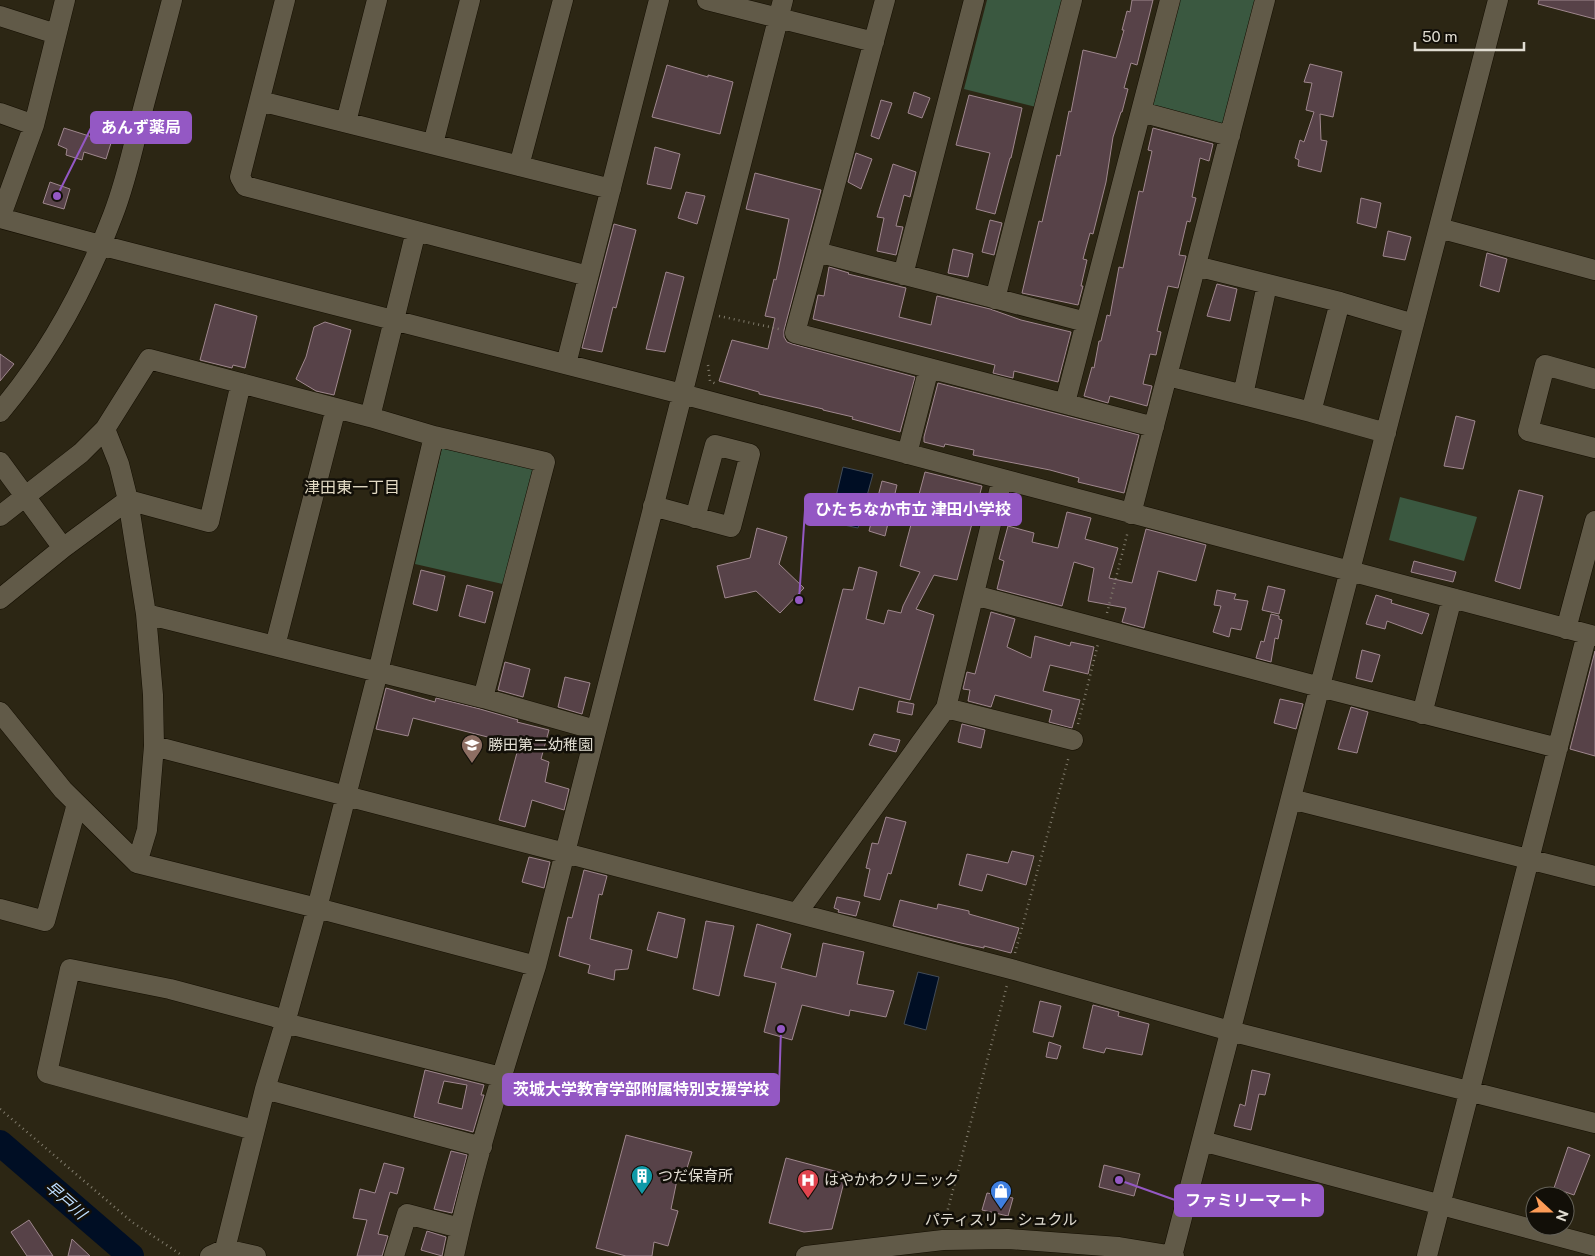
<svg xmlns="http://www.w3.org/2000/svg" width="1595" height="1256" font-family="'Public Sans','Noto Sans JP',sans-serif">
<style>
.green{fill:#3a5840}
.water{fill:#000e24;stroke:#434c58}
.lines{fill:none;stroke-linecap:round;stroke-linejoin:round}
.river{stroke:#000e24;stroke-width:26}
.building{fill:#574248;stroke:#9f878e;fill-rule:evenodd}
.minor-casing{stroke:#140e01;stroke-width:21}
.path{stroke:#807b6c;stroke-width:2.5;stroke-dasharray:1 4;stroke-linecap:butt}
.minor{stroke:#615a48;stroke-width:20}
.labels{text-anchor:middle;stroke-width:5;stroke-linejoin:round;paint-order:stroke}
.poi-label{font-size:15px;fill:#e0dcd1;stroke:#120f08;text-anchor:start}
.neighbourhood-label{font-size:16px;fill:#e3dbc5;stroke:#120f08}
.water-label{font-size:16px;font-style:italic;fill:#bdddff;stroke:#120f08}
.leader{fill:none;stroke:#9458c4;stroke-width:2}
.callout-dot{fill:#9458c4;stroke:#120f08;stroke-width:2}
.callout{fill:#9458c4;stroke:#9458c4;stroke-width:2}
.callout-label{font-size:16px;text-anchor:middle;font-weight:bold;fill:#fff}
</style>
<rect width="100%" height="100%" fill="#2c2614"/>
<path class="green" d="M 987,0 L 1067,0 L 1040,108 L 964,89 Z
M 1179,0 L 1257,0 L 1226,127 L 1151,108 Z
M 443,444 L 538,466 L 507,585 L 415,564 Z
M 1400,497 L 1477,517 L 1464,561 L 1389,540 Z"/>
<path class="water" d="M 843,467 L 873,474 L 858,528 L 830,522 Z
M 918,972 L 939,977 L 926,1030 L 904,1024 Z"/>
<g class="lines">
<path class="river" d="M 0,1143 L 131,1256"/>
</g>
<path class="building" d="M 1132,0 L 1153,0 L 1137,65 L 1131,63 L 1124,88 L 1128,89 L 1122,112 L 1121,112 L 1113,137 L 1106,182 L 1093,234 L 1090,233 L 1083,259 L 1087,260 L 1081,286 L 1083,286 L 1078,305 L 1022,293 L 1039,221 L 1042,222 L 1057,155 L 1060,156 L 1069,111 L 1071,112 L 1083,50 L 1116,58 L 1124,30 L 1122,30 L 1127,11 L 1130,12 Z
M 1539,0 L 1595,0 L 1595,19 L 1538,4 Z
M 1310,64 L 1342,72 L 1333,117 L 1320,114 L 1321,140 L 1327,141 L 1321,172 L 1298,166 L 1299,160 L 1295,158 L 1300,140 L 1304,142 L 1314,112 L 1306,110 L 1312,83 L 1304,82 Z
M 667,65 L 708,77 L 708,75 L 733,82 L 720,134 L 652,117 Z
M 914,92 L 930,98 L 922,118 L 908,113 Z
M 969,95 L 1022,108 L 1011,158 L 1010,158 L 995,214 L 976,209 L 990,153 L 956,145 Z
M 881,100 L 892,103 L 879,139 L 871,136 Z
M 64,128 L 111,143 L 106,159 L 84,152 L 82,160 L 66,155 L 67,149 L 58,145 Z
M 1153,128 L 1213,144 L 1209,161 L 1200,158 L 1192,197 L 1196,198 L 1190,222 L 1187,221 L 1179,255 L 1186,256 L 1178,288 L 1168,286 L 1157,331 L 1161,332 L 1156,355 L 1150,354 L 1143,384 L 1152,386 L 1147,406 L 1110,396 L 1108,403 L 1084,396 L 1092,367 L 1094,368 L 1099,341 L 1101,341 L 1107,315 L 1110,316 L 1119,267 L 1123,268 L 1139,191 L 1143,192 L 1152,151 L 1148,150 Z
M 655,147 L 680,154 L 671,189 L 647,184 Z
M 856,153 L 872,159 L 861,189 L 848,182 Z
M 893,164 L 916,172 L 910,197 L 904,195 L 896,226 L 903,227 L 896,255 L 877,251 L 884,218 L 877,217 Z
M 755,173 L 821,190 L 784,330 L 784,337 L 787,342 L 792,344 L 915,377 L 900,432 L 852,419 L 853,417 L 823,410 L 823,409 L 759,394 L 759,392 L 719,381 L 732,340 L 768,349 L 775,318 L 765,316 L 774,279 L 776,280 L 789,219 L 746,209 Z
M 50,182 L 70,189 L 64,209 L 43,203 Z
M 686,192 L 705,196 L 697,224 L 678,218 Z
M 1361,198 L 1381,203 L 1376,228 L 1357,223 Z
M 990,220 L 1002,223 L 994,255 L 982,252 Z
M 614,224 L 636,230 L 616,308 L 613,307 L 602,352 L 582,348 Z
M 1388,231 L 1411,237 L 1405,260 L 1383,256 Z
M 953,249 L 973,254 L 968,277 L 948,273 Z
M 1487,253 L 1507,259 L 1499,292 L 1480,286 Z
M 829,267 L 849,273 L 848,274 L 906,288 L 899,317 L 931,325 L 937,296 L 990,309 L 1021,320 L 1071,332 L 1058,382 L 1014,371 L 1013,378 L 993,373 L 995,365 L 813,319 L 818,295 L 824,296 Z
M 666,272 L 684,277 L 665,352 L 646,349 Z
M 1217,284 L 1237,289 L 1230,321 L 1207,316 Z
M 215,304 L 257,316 L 245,368 L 233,365 L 232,368 L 200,360 Z
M 325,322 L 351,330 L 334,395 L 316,391 L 296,379 L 306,357 L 314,327 Z
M 0,354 L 14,364 L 0,381 Z
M 938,383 L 1139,435 L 1124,493 L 1078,482 L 1079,478 L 1050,470 L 973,455 L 974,450 L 945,444 L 944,447 L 924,442 L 924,437 Z
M 1456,416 L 1475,421 L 1463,469 L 1444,466 Z
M 925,472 L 982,486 L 957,580 L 934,575 L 916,609 L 934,615 L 910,700 L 859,687 L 853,710 L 814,700 L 843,589 L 853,590 L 859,567 L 877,572 L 866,619 L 884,624 L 888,610 L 901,613 L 903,606 L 920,572 L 900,566 Z
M 882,481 L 897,485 L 885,536 L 869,531 Z
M 1519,490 L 1543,496 L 1520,589 L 1495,581 Z
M 1067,512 L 1091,518 L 1085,539 L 1118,548 L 1109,578 L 1132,583 L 1146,529 L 1206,545 L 1196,581 L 1158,571 L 1144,628 L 1122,622 L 1126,608 L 1088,601 L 1094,568 L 1074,562 L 1062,606 L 997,589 L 1004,561 L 999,559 L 1008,526 L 1034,533 L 1032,542 L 1058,548 Z
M 757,528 L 787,537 L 779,564 L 804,588 L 780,613 L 756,591 L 725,598 L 717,566 L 750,558 Z
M 1414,561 L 1456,572 L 1453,582 L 1411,572 Z
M 421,570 L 445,576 L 437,611 L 413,604 Z
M 467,585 L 493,592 L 485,623 L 459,616 Z
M 1268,586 L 1285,590 L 1279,614 L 1262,610 Z
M 1217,590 L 1236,594 L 1234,599 L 1248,601 L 1241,630 L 1231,628 L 1229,637 L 1213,632 L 1221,606 L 1214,605 Z
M 1376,595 L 1392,600 L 1391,603 L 1429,614 L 1422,634 L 1387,621 L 1385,629 L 1366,624 Z
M 991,612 L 1015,619 L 1007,647 L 1031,658 L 1035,636 L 1070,646 L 1071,642 L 1094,647 L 1088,674 L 1050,665 L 1043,691 L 1080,700 L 1072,728 L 1049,722 L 1052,710 L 995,695 L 991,707 L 968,701 L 970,690 L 963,689 L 967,672 L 975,674 Z
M 1271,614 L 1279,616 L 1279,619 L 1282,620 L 1278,639 L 1275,638 L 1271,662 L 1256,658 L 1261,641 L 1264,642 Z
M 1362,650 L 1380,655 L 1372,682 L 1356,678 Z
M 1595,651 L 1595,756 L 1570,749 Z
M 505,662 L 530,669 L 523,697 L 498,690 Z
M 565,677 L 590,683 L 582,714 L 558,707 Z
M 386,688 L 435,702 L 436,698 L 480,709 L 518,720 L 517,722 L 549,730 L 541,759 L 549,762 L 545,782 L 569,789 L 564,810 L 532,800 L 525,827 L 499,820 L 519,745 L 413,718 L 408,736 L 376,729 Z
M 1280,699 L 1303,704 L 1296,729 L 1274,723 Z
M 899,701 L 914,704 L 912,715 L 897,712 Z
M 1351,707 L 1368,712 L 1357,753 L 1338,749 Z
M 962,724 L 985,730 L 981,748 L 958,742 Z
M 874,734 L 900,740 L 896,752 L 869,745 Z
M 886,817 L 906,822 L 891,874 L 888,873 L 880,900 L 864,896 L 870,869 L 866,868 L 872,843 L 878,844 Z
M 1012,851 L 1034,856 L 1026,885 L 987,874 L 982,891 L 959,885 L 967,854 L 1008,863 Z
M 529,857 L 550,862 L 544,888 L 522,882 Z
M 584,870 L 607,876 L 602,895 L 599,894 L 590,939 L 632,950 L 628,969 L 615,970 L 614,980 L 588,973 L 590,965 L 559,956 L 568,917 L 572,918 Z
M 837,897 L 860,902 L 856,916 L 838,912 L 839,910 L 834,908 Z
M 900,900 L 937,909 L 938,904 L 969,911 L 969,914 L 1019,928 L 1011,953 L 984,946 L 984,948 L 961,943 L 893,926 Z
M 658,912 L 685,919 L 677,958 L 647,950 Z
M 706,921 L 734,926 L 719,996 L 693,989 Z
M 757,924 L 791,934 L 781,968 L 816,977 L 823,943 L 864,952 L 857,984 L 894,991 L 886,1017 L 850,1010 L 849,1016 L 802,1005 L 792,1040 L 764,1032 L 776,983 L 744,976 Z
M 1040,1001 L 1061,1006 L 1053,1037 L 1033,1032 Z
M 1093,1005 L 1119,1012 L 1118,1016 L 1149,1024 L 1142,1055 L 1106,1048 L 1104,1053 L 1083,1048 Z
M 1049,1042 L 1061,1046 L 1057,1059 L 1046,1057 Z
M 425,1070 L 484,1085 L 481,1095 L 484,1095 L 473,1132 L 414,1117 ZM 444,1081 L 467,1085 L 462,1109 L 438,1103 Z
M 1252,1070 L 1270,1074 L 1265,1095 L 1259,1094 L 1251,1130 L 1234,1126 L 1240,1104 L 1245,1106 Z
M 626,1135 L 692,1152 L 683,1181 L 677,1180 L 671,1209 L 678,1211 L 668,1246 L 654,1242 L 652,1256 L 626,1256 L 596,1248 Z
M 1568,1147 L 1590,1155 L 1574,1195 L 1554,1188 Z
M 451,1151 L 467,1155 L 452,1213 L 434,1209 Z
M 786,1158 L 846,1174 L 832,1229 L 804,1232 L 769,1223 Z
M 384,1163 L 404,1168 L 397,1194 L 390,1192 L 378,1234 L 388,1236 L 382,1256 L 357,1256 L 367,1220 L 353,1218 L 360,1189 L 375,1193 Z
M 1104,1165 L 1140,1174 L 1134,1196 L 1099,1187 Z
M 987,1193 L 1013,1198 L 1008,1216 L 982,1210 Z
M 29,1220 L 53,1256 L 27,1256 L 11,1232 Z
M 427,1231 L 446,1237 L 442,1256 L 421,1250 Z
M 72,1239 L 90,1256 L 68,1256 Z"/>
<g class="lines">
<g class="minor-casing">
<path id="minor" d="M 285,0 L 240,177 L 245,186 L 588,276
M 707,0 L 874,42
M 885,0 L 795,333 L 1154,427
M 0,16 L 56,34
M 260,101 L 611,189
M 1141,112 L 1230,136
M 0,113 L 34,125
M 346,122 L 377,0
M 433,144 L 470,0
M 519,166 L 563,0
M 0,218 L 100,245 L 682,394 L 1595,636
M 0,218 L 34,125 L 65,0
M 1439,228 L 1595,270
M 817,252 L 1086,322
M 1196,266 L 1340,302 L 1414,324
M 903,275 L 974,0
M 995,299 L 1072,0
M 566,364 L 659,0
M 1168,376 L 1311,412 L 1386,433
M 1595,379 L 1545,365 L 1528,431 L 1595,448
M 1243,395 L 1267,285
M 1065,403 L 1170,0
M 0,412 C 49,354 86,286 113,215 C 124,187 131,157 138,128 C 149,85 161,43 172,0
M 1311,412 L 1340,302
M 370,417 L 416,231
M 105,429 L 119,464 L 128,500 L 146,614 L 153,695 L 154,746 L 147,830 L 137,863
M 907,454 L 929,368
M 0,462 L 63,548 L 0,599
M 653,506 L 731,527 L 750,454 L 715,445 L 695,518
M 1131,514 L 1265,0
M 0,516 L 81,453 L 105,429 L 149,359 L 370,417 L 434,436 L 545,462 L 483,698
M 63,548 L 128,500 L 209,522 L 241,383
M 974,595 L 1320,687 L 1558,748
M 146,614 L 483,698 L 596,730
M 1566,629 L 1595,521
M 275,646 L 336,408
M 946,708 L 1073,740
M 0,712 L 63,790 L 137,863 L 317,908 L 536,966
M 1422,714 L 1452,598
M 154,746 L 1011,969 L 1230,1031 L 1595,1123
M 1291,799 L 1595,876
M 0,909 L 45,921 L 77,804
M 797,913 L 946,708 L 1002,479
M 265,1089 L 482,1147
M 254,1130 L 47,1073 L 70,969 L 170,989 L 275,1017 L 285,1023 L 501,1077
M 1202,1141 L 1595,1246
M 225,1249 L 265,1089 L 285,1023 L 317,908 L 378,672 L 434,436
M 210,1256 L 225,1249 L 256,1256
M 394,1256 L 407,1214 L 460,1228
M 454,1256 C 475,1158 506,1062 536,966 L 783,0
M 806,1256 L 943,1240 L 1008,1239 L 1119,1247 L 1174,1256
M 1172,1256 L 1498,0
M 1427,1256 L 1587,634"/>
</g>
<path class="path" d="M 719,316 L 779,329
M 708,365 L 710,381 L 716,384
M 1107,613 L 1128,531
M 1078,724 L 1098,644
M 1015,953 L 1069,756
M 0,1109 L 132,1222 L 183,1256
M 944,1224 L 1007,985"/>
<use href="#minor" class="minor"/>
</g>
<defs>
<g id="school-pin" transform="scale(1.125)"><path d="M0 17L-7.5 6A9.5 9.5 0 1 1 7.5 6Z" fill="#8d6e63" stroke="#120f08"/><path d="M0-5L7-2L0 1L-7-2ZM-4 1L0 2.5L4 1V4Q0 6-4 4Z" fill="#fff"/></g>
<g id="building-pin" transform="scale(1.125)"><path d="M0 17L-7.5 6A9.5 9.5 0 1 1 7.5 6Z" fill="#0f9aa8" stroke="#120f08"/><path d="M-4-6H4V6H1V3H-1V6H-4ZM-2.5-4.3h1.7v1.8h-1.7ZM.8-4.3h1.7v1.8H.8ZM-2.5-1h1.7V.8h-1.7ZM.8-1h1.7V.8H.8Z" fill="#fff"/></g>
<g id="hospital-pin" transform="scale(1.125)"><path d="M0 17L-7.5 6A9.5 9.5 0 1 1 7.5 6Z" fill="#e0444e" stroke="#120f08"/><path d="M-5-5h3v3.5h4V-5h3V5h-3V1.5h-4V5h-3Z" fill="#fff"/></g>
<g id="shop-pin" transform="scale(1.125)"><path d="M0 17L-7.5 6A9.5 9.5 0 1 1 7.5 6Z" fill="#3f7fe0" stroke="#120f08"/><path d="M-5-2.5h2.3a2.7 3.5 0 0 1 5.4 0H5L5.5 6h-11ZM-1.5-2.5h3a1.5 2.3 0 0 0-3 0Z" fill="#fff"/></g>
</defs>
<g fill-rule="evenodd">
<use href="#school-pin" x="472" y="745"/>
<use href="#building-pin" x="642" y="1176"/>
<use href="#hospital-pin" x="808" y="1180"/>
<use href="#shop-pin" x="1001" y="1191"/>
</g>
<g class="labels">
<g class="poi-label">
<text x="488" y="750">勝田第二幼稚園</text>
<text x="658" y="1181">つだ保育所</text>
<text x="824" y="1185">はやかわクリニック</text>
<text x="1001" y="1225" text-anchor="middle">パティスリー シュクル</text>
</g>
<g class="neighbourhood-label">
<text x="352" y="493">津田東一丁目</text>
</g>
<g class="water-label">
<text transform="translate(66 1200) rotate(41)" y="6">早戸川</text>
</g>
</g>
<path class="leader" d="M57 196L91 128M799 600L805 510M781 1029L779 1090M1119 1180L1175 1200"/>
<g class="callout-dot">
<circle cx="57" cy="196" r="5"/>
<circle cx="799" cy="600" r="5"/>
<circle cx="781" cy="1029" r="5"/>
<circle cx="1119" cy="1180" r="5"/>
</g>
<g class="callout">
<rect x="91" y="112" width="100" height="31" rx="5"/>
<rect x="805" y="494" width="216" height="31" rx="5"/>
<rect x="503" y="1074" width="276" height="31" rx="5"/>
<rect x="1175" y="1185" width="148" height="31" rx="5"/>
</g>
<g class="callout-label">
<text x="141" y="133">あんず薬局</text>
<text x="913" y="515">ひたちなか市立 津田小学校</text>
<text x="641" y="1095">茨城大学教育学部附属特別支援学校</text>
<text x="1249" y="1206">ファミリーマート</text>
</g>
<g transform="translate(1550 1211) rotate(111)"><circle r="24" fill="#120f08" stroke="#646158"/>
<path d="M0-4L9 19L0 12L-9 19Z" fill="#fd9c57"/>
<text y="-8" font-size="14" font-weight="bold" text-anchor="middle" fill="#e0dcd1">N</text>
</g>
<path d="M1415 42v8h109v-8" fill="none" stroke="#e0dcd1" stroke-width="2.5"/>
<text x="1422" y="42" font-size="15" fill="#e0dcd1" stroke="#120f08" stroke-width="4" paint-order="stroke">50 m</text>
</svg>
